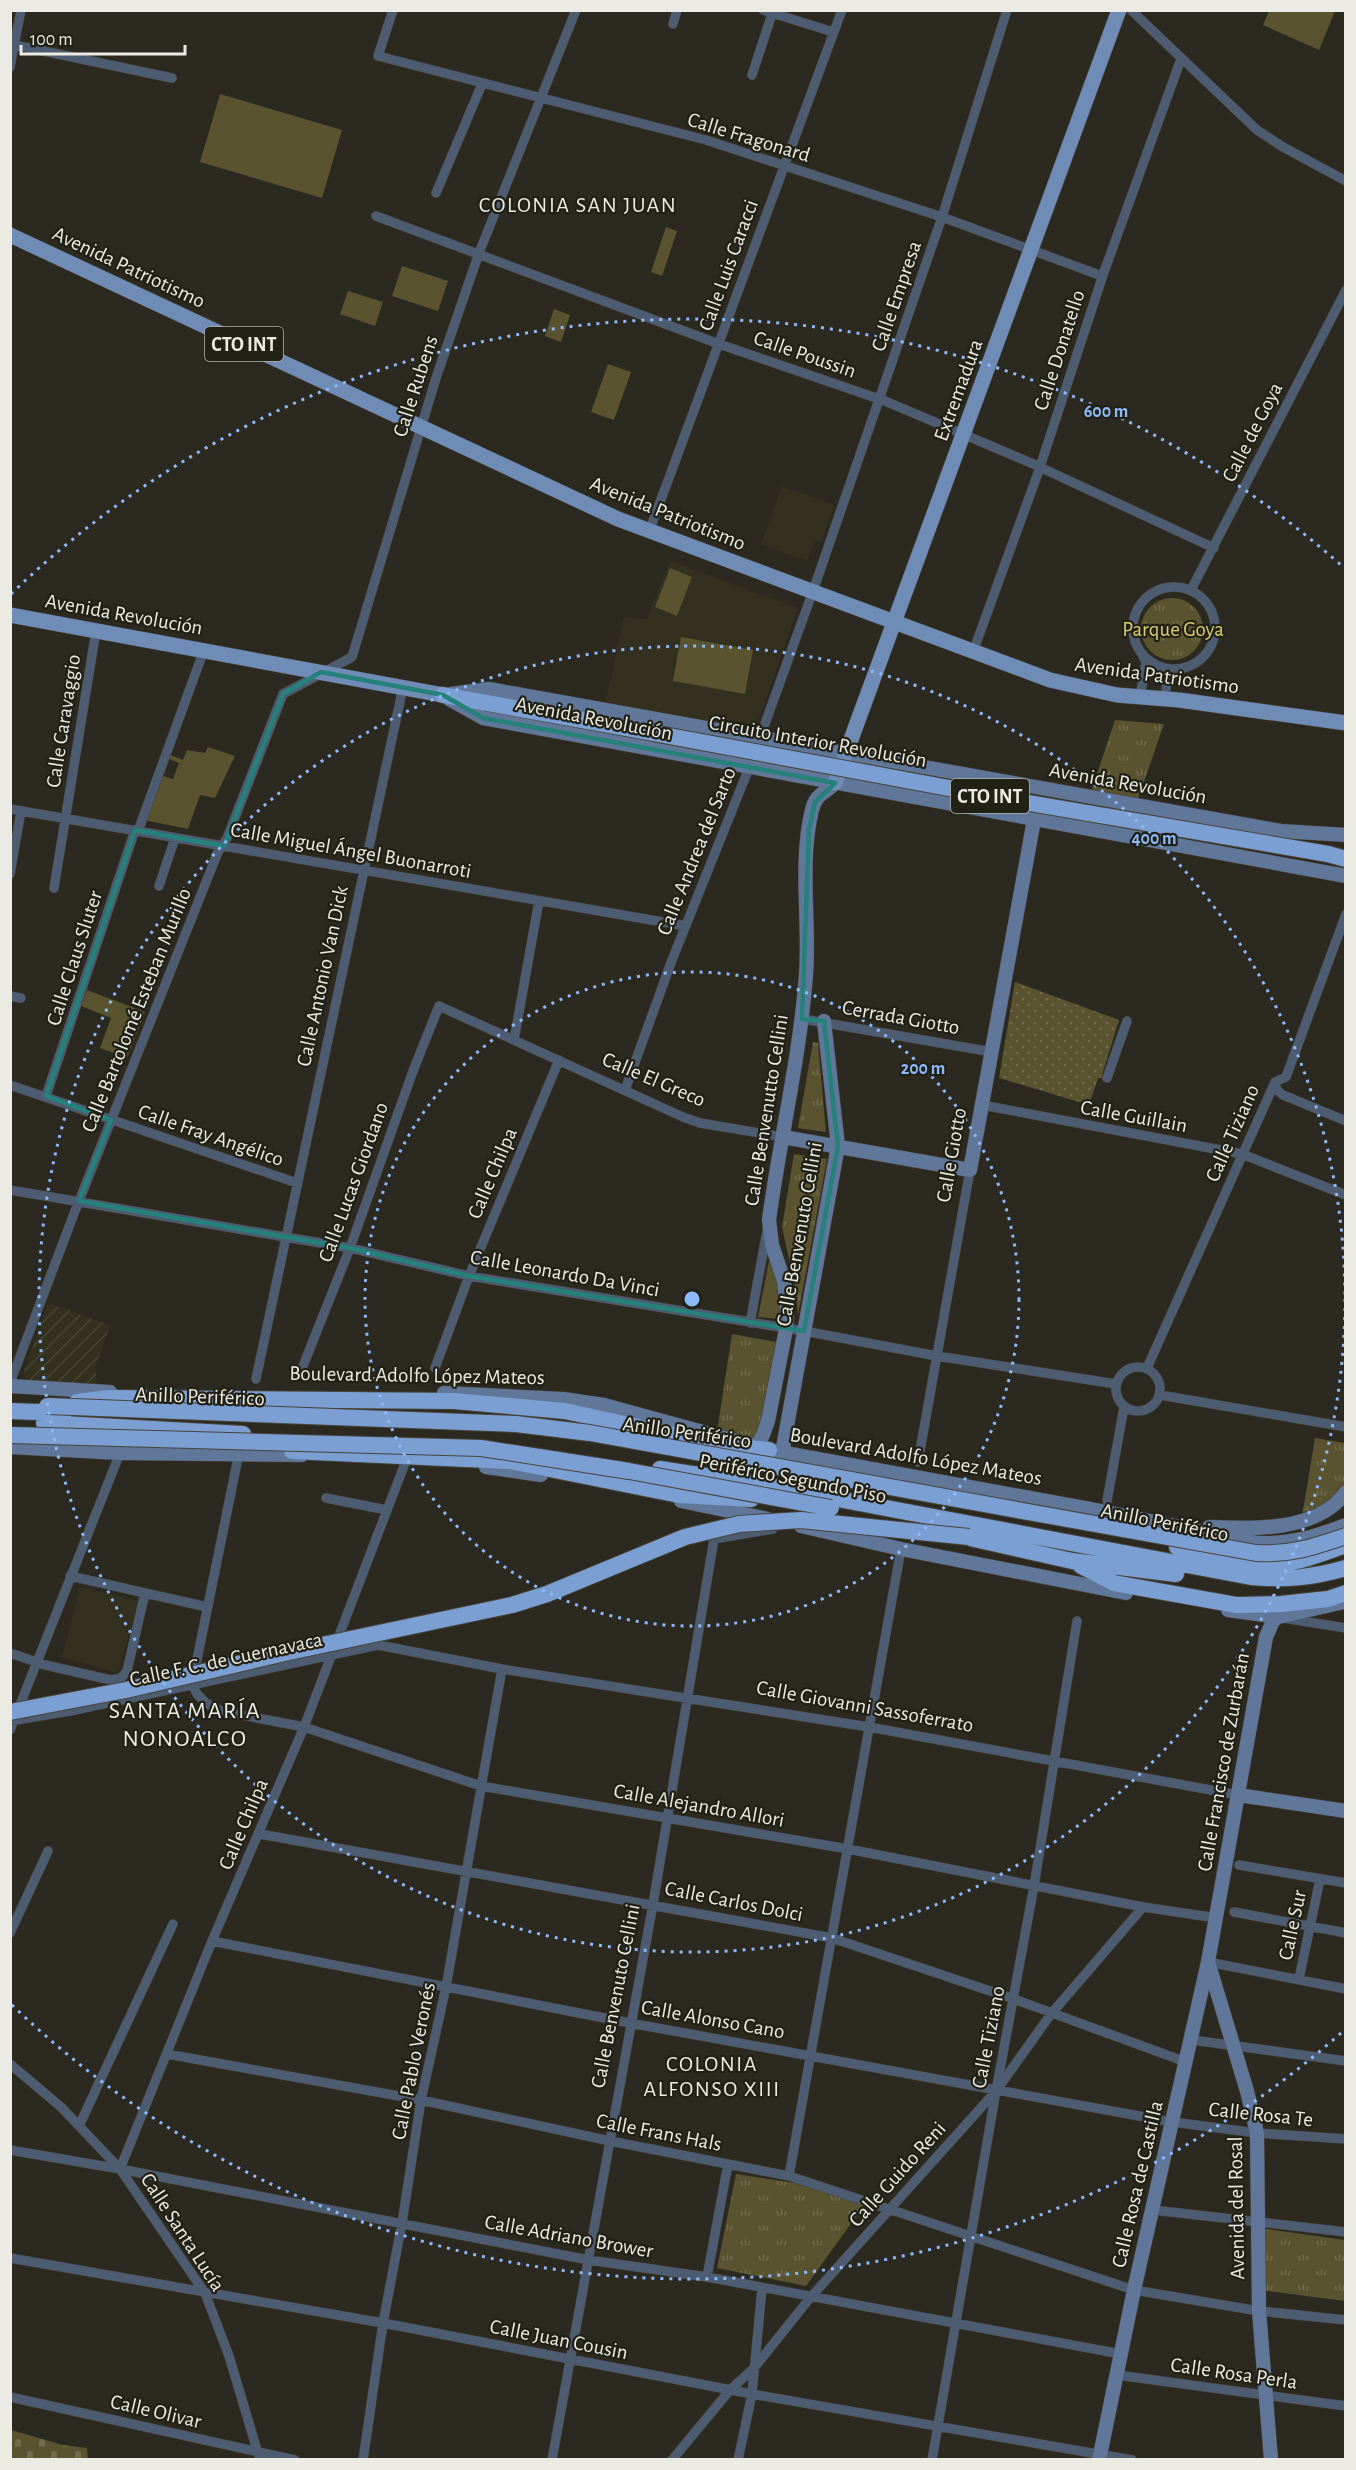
<svg xmlns="http://www.w3.org/2000/svg" width="1356" height="2470" font-family="'Alegreya Sans',sans-serif">
<style>
.built{fill:#33301f}
.industrial{fill:url(#industrial-furrows)}
.grass{fill:url(#grass-dots)}
.cemetery{fill:url(#cemetery-stones)}
.park{fill:url(#park-tufts)}
.garden{fill:#59532f}
.lines{fill:none;stroke-linecap:round;stroke-linejoin:round}
.street-casing{stroke:#47453b;stroke-width:10}
.secondary-casing{stroke:#47453b;stroke-width:15}
.primary-casing{stroke:#47453b;stroke-width:16}
.highway-casing{stroke:#47453b;stroke-width:18}
.street{stroke:#4d5c71;stroke-width:9}
.secondary{stroke:#607799;stroke-width:14}
.primary{stroke:#6f8cb7;stroke-width:15}
.highway{stroke:#7c9fd3;stroke-width:16}
.highway-bridge-casing{stroke:#47453b;stroke-width:18;stroke-linecap:butt}
.highway-bridge{stroke:#7c9fd3;stroke-width:16}
.marked{fill:none;stroke:#25827a;stroke-width:4.5;stroke-linejoin:round}
.ring{fill:none;stroke:#8cb9fc;stroke-width:3;stroke-dasharray:3 6}
.labels{text-anchor:middle;stroke-width:4.5;stroke-linejoin:round;paint-order:stroke}
.shield{fill:#222116;stroke:#afaea6;stroke-width:1.5}
.shield-label{font-size:20px;font-weight:bold;fill:#ebebe4}
.street-label{font-size:21px;fill:#ebebe4;stroke:#222116}
.park-label{font-size:21px;fill:#dbcd6f;stroke:#222116}
.neighbourhood-label{font-size:22px;letter-spacing:1.5px;fill:#ebebe4;stroke:#222116}
.quarter-label{font-size:24px;letter-spacing:1.5px;fill:#ebebe4;stroke:#222116}
.centre{fill:#8cb9fc;stroke:#222116;stroke-width:3}
.ring-label{font-size:18px;text-anchor:middle;font-weight:bold;fill:#8cb9fc;stroke:#222116;stroke-width:4.5;stroke-linejoin:round;paint-order:stroke}
</style>
<defs>
<pattern id="industrial-furrows" width="10" height="10" patternUnits="userSpaceOnUse" patternTransform="scale(1.5)"><rect width="10" height="10" fill="#33301f"/><path d="M-1 1l2-2M0 10L10 0M9 11l2-2" fill="none" stroke="#474435"/></pattern>
<pattern id="grass-dots" width="8" height="8" patternUnits="userSpaceOnUse" patternTransform="scale(1.5)"><rect width="8" height="8" fill="#59532f"/><path d="M2 2h.1M6 6h.1" fill="none" stroke="#716c4d" stroke-width="1.8" stroke-linecap="round"/></pattern>
<pattern id="cemetery-stones" width="16" height="16" patternUnits="userSpaceOnUse" patternTransform="scale(1.5)"><rect width="16" height="16" fill="#59532f"/><path d="M2 7V4a2 2 0 0 1 4 0v3zM10 15v-3a2 2 0 0 1 4 0v3z" fill="#716c4d"/></pattern>
<pattern id="park-tufts" width="24" height="20" patternUnits="userSpaceOnUse" patternTransform="scale(1.5)"><rect width="24" height="20" fill="#59532f"/><path d="M3 7l-1-3M5 7V3M7 7l1-3M15 17l-1-3M17 17v-4M19 17l1-3" fill="none" stroke="#716c4d"/></pattern>
</defs>
<rect width="100%" height="100%" fill="#2c2a20"/>
<path class="built" d="M 782,486 L 834,505 L 821,542 L 815,540 L 807,561 L 761,544 Z
M 670,561 L 798,608 L 755,731 L 605,704 L 624,617 L 647,619 Z
M 80,1587 L 139,1601 L 118,1673 L 62,1657 Z"/>
<path class="industrial" d="M 48,1303 L 110,1325 L 96,1365 L 96,1387 L 29,1382 L 23,1374 Z"/>
<path class="grass" d="M 1015,982 L 1119,1020 L 1101,1078 L 1098,1078 L 1089,1105 L 999,1078 Z"/>
<path class="cemetery" d="M 11,2430 L 63,2445 L 87,2448 L 88,2459 L 11,2459 Z"/>
<path class="park" d="M1141 629a31 31 0 1 1 62 0a31 31 0 1 1-62 0Z
M 1115,720 L 1164,724 L 1138,799 L 1091,792 Z
M 813,1042 L 818,1043 L 826,1132 L 798,1128 Z
M 794,1154 L 827,1159 L 798,1315 L 795,1286 L 782,1227 Z
M 732,1334 L 776,1342 L 763,1421 L 754,1439 L 717,1432 Z
M 1315,1438 L 1345,1443 C 1345,1496 1350,1492 1302,1517 Z
M 736,2174 L 795,2183 L 865,2204 L 806,2286 L 717,2268 Z
M 1260,2228 L 1345,2240 L 1345,2301 L 1261,2290 Z"/>
<path class="garden" d="M 1269,11 L 1269,10 L 1335,11 L 1319,50 L 1263,25 Z
M 220,94 L 342,130 L 322,198 L 200,162 Z
M 666,227 L 677,231 L 662,276 L 651,272 Z
M 402,266 L 448,281 L 438,311 L 392,296 Z
M 348,291 L 383,302 L 375,326 L 340,314 Z
M 554,309 L 570,315 L 561,342 L 545,336 Z
M 608,364 L 631,372 L 614,420 L 591,412 Z
M 670,568 L 692,577 L 677,616 L 655,607 Z
M 681,637 L 753,650 L 745,694 L 673,681 Z
M 208,747 L 235,756 L 215,798 L 200,795 L 188,829 L 144,820 L 160,775 L 173,779 L 179,763 L 167,758 L 168,754 L 183,760 L 187,750 L 205,753 Z
M 87,990 L 145,1012 L 127,1058 L 100,1048 L 111,1018 L 81,1006 Z
M 771,1251 L 781,1297 L 780,1319 L 758,1317 Z"/>
<g class="lines">
<g class="street-casing">
<path id="street" d="M 393,10 L 378,56 L 706,140 L 942,217 L 1102,276
M 763,10 L 833,32
M 1131,10 L 1257,130 L 1283,147 L 1346,181
M 673,24 L 677,10
M 10,44 L 172,78
M 10,67 L 21,10
M 752,75 L 772,14
M 436,193 L 482,84
M 376,216 L 719,344 L 885,401 L 1031,463 L 1214,548
M 649,532 L 842,10
M1133 628a41 41 0 1 1 82 0a41 41 0 1 1-82 0Z
M 1191,590 L 1346,290
M 973,652 L 1038,473 L 1104,272 L 1181,59
M 1140,697 L 1146,662 L 1143,656
M 1165,699 L 1168,670
M 10,809 L 686,926
M 138,831 L 204,650
M 10,874 L 21,811
M 159,886 L 175,838
M 54,888 L 96,631
M 10,996 L 21,998
M 803,1019 L 992,1052
M 514,1040 L 539,901
M 1107,1078 L 1127,1021
M 1275,1082 L 1277,1090 L 1283,1095 L 1346,1121
M 10,1085 L 297,1183
M 625,1090 L 672,960 L 749,768 L 813,591 L 942,217 L 1007,10
M 46,1096 L 135,830
M 982,1105 L 1242,1154 L 1346,1195
M 10,1190 L 350,1248 L 469,1276 L 804,1331 L 937,1356 L 1116,1384
M 750,1323 L 767,1231
M1116 1389a22 22 0 1 1 44 0a22 22 0 1 1-44 0Z
M 435,1368 L 469,1276 L 559,1060
M 1147,1368 L 1275,1082 L 1286,1077 L 1346,914
M 301,1371 L 350,1248 L 413,1071 L 439,1006 L 683,1117 L 700,1123 L 783,1137
M 256,1379 L 403,687
M 10,1383 L 75,1211 L 218,852 L 227,838 L 283,694 L 352,657 L 436,378 L 479,253 L 576,10
M 1160,1395 L 1346,1427
M 239,1453 L 192,1684 L 197,1694 L 206,1703 L 221,1711 L 304,1727 L 481,1786 L 848,1849 L 1143,1907 L 1217,1918
M 918,1462 L 970,1170
M 326,1498 L 387,1510
M 1107,1501 L 1124,1407
M 711,1537 L 714,1539 L 773,1529
M 70,1576 L 207,1607
M 1283,1618 L 1346,1628
M 10,1653 L 45,1665 L 111,1680 L 121,1678 L 127,1671 L 145,1593
M 10,1721 L 70,1711 L 378,1645 L 502,1669 L 869,1727 L 1238,1795
M 10,1730 L 120,1453
M 260,1834 L 832,1938 L 1014,1999 L 1186,2062
M 1239,1865 L 1346,1883
M 1234,1912 L 1346,1933
M 10,1933 L 48,1851
M 212,1941 L 630,2023 L 1172,2122 L 1257,2133 L 1346,2139
M 1208,1962 L 1346,1989
M 1299,1979 L 1320,1879
M 1192,2040 L 1346,2061
M 167,2054 L 421,2100 L 610,2141 L 789,2176 L 1134,2290 L 1259,2311 L 1346,2320
M 10,2064 L 61,2107 L 120,2169 L 205,2293 L 229,2356 L 260,2460
M 79,2126 L 173,1924
M 10,2150 L 120,2169 L 589,2260 L 707,2277 L 1121,2354
M 120,2169 L 212,1941 L 304,1727 L 407,1458
M 789,2176 L 901,1549
M 1153,2210 L 1346,2232
M 10,2258 L 383,2323 L 752,2394 L 1132,2460
M 707,2277 L 728,2164
M 1117,2375 L 1346,2406
M 10,2397 L 295,2460
M 363,2460 L 383,2323 L 402,2223 L 421,2100 L 446,1987 L 502,1669
M 552,2460 L 653,1904 L 714,1539
M 672,2460 L 730,2390 L 754,2368 L 810,2298 L 996,2091 L 1051,2014 L 1143,1907
M 738,2460 L 752,2394 L 762,2288
M 932,2460 L 996,2091 L 1034,1886 L 1077,1621"/>
</g>
<g class="secondary-casing">
<path id="secondary" d="M 451,694 L 489,689 L 1281,831 L 1346,835
M 449,699 L 483,718 L 1346,876
M 783,1137 L 970,1170 L 1034,820
M 10,1386 L 110,1392
M 444,1393 L 563,1399 L 604,1405 L 769,1450 L 1090,1509 L 1258,1543 C 1292,1544 1314,1537 1346,1525
M 10,1447 L 120,1453 L 302,1455
M 756,1447 L 763,1435 L 768,1421 L 786,1329 L 787,1311 L 784,1281 L 772,1245 L 769,1220 C 780,1138 800,1057 806,975 C 810,921 799,863 812,810 C 816,793 825,794 835,783
M 782,1453 L 838,1146 L 824,1021
M 486,1467 L 541,1475
M 681,1501 L 768,1519
M 801,1526 L 901,1549 L 1126,1593
M 1209,1527 C 1253,1529 1317,1532 1346,1492
M 1228,1610 L 1278,1617 L 1344,1602
M 1238,1795 L 1346,1811
M 1209,1965 L 1247,2091 L 1257,2133 L 1259,2311 L 1271,2460
M 1099,2460 L 1134,2290 L 1208,1962 L 1266,1637 L 1273,1621 L 1278,1617"/>
</g>
<g class="primary-casing">
<path id="primary" d="M 10,235 L 618,519 L 1050,680 L 1117,695 L 1179,700 L 1346,723
M 10,615 L 443,695
M 835,783 L 1119,10"/>
</g>
<g class="highway-casing">
<path id="highway" d="M 443,695 L 653,733
M 1328,854 L 1346,859
M 77,1402 L 108,1398 L 454,1401 L 565,1411 L 710,1443 L 755,1459
M 10,1411 L 64,1413
M 44,1423 L 243,1434
M 740,1447 L 769,1450
M 292,1451 L 510,1461 L 679,1495 L 751,1499
M 660,1469 L 764,1485 L 1251,1577 C 1287,1580 1310,1578 1346,1568
M 957,1535 L 1072,1561 L 1176,1574
M 1177,1547 C 1210,1553 1249,1567 1283,1563 C 1304,1561 1325,1552 1346,1545
M 1081,1566 L 1114,1583 L 1237,1605 L 1281,1604 L 1328,1599 L 1346,1593"/>
</g>
<use href="#street" class="street"/>
<use href="#secondary" class="secondary"/>
<use href="#primary" class="primary"/>
<use href="#highway" class="highway"/>
<g class="highway-bridge-casing">
<path id="highway-bridge" d="M 653,733 L 1029,803 L 1328,854
M 47,1406 L 516,1424 L 590,1433 L 1256,1553 C 1290,1555 1314,1547 1346,1536
M 10,1435 L 481,1448 L 629,1471 L 831,1508
M 10,1712 L 126,1690 L 289,1652 L 512,1605 L 547,1594 L 685,1537 L 739,1524 L 801,1520 L 969,1537"/>
</g>
<use href="#highway-bridge" class="highway-bridge"/>
</g>
<path class="marked" d="M 321,672 L 443,695 L 483,718 L 835,783 L 815,802 L 809,829 L 802,1019 L 824,1021 L 838,1146 L 804,1331 L 469,1276 L 350,1248 L 79,1201 L 111,1120 L 46,1096 L 135,830 L 224,846 L 283,694 Z"/>
<g class="ring">
<circle cx="692" cy="1299" r="327"/>
<circle cx="692" cy="1299" r="653"/>
<path d="M1341 2033A980 980 0 0 1 11 2004M11 594A980 980 0 0 1 1341 565"/>
</g>
<g class="labels">
<g class="shield">
<rect x="205" y="327" width="78" height="34" rx="4.5"/>
<rect x="951" y="779" width="78" height="34" rx="4.5"/>
</g>
<g class="shield-label">
<text x="244" y="351">CTO INT</text>
<text x="990" y="803">CTO INT</text>
</g>
<g class="street-label">
<text transform="translate(749 137) rotate(17)" y="7">Calle Fragonard</text>
<text transform="translate(728 265) rotate(-70)" y="7">Calle Luis Caracci</text>
<text transform="translate(129 267) rotate(25)" y="7">Avenida Patriotismo</text>
<text transform="translate(896 296) rotate(-71)" y="7">Calle Empresa</text>
<text transform="translate(1059 350) rotate(-72)" y="7">Calle Donatello</text>
<text transform="translate(805 354) rotate(19)" y="7">Calle Poussin</text>
<text transform="translate(415 386) rotate(-72)" y="7">Calle Rubens</text>
<text transform="translate(958 390) rotate(-70)" y="7">Extremadura</text>
<text transform="translate(1252 432) rotate(-63)" y="7">Calle de Goya</text>
<text transform="translate(668 513) rotate(22)" y="7">Avenida Patriotismo</text>
<text transform="translate(124 614) rotate(10)" y="7">Avenida Revolución</text>
<text transform="translate(1157 675) rotate(8)" y="7">Avenida Patriotismo</text>
<text transform="translate(594 718) rotate(11)" y="7">Avenida Revolución</text>
<text transform="translate(63 721) rotate(-81)" y="7">Calle Caravaggio</text>
<text transform="translate(818 741) rotate(10)" y="7">Circuito Interior Revolución</text>
<text transform="translate(1128 783) rotate(10)" y="7">Avenida Revolución</text>
<text transform="translate(351 850) rotate(10)" y="7">Calle Miguel Ángel Buonarroti</text>
<text transform="translate(696 851) rotate(-68)" y="7">Calle Andrea del Sarto</text>
<text transform="translate(74 958) rotate(-72)" y="7">Calle Claus Sluter</text>
<text transform="translate(322 976) rotate(-78)" y="7">Calle Antonio Van Dick</text>
<text transform="translate(136 1010) rotate(-68)" y="7">Calle Bartolomé Esteban Murillo</text>
<text transform="translate(901 1017) rotate(10)" y="7">Cerrada Giotto</text>
<text transform="translate(654 1079) rotate(23)" y="7">Calle El Greco</text>
<text transform="translate(766 1110) rotate(-81)" y="7">Calle Benvenutto Cellini</text>
<text transform="translate(1134 1116) rotate(10)" y="7">Calle Guillain</text>
<text transform="translate(1232 1133) rotate(-66)" y="7">Calle Tiziano</text>
<text transform="translate(211 1135) rotate(19)" y="7">Calle Fray Angélico</text>
<text transform="translate(951 1155) rotate(-80)" y="7">Calle Giotto</text>
<text transform="translate(492 1173) rotate(-67)" y="7">Calle Chilpa</text>
<text transform="translate(353 1182) rotate(-70)" y="7">Calle Lucas Giordano</text>
<text transform="translate(799 1234) rotate(-80)" y="7">Calle Benvenuto Cellini</text>
<text transform="translate(565 1273) rotate(10)" y="7">Calle Leonardo Da Vinci</text>
<text transform="translate(417 1375) rotate(1)" y="7">Boulevard Adolfo López Mateos</text>
<text transform="translate(200 1396) rotate(2)" y="7">Anillo Periférico</text>
<text transform="translate(687 1432) rotate(8)" y="7">Anillo Periférico</text>
<text transform="translate(916 1456) rotate(10)" y="7">Boulevard Adolfo López Mateos</text>
<text transform="translate(793 1478) rotate(11)" y="7">Periférico Segundo Piso</text>
<text transform="translate(1165 1522) rotate(11)" y="7">Anillo Periférico</text>
<text transform="translate(226 1659) rotate(-12)" y="7">Calle F. C. de Cuernavaca</text>
<text transform="translate(865 1706) rotate(10)" y="7">Calle Giovanni Sassoferrato</text>
<text transform="translate(1223 1762) rotate(-80)" y="7">Calle Francisco de Zurbarán</text>
<text transform="translate(699 1805) rotate(10)" y="7">Calle Alejandro Allori</text>
<text transform="translate(243 1824) rotate(-67)" y="7">Calle Chilpa</text>
<text transform="translate(734 1901) rotate(11)" y="7">Calle Carlos Dolci</text>
<text transform="translate(1292 1925) rotate(-78)" y="7">Calle Sur</text>
<text transform="translate(615 1996) rotate(-79)" y="7">Calle Benvenuto Cellini</text>
<text transform="translate(713 2019) rotate(10)" y="7">Calle Alonso Cano</text>
<text transform="translate(988 2037) rotate(-79)" y="7">Calle Tiziano</text>
<text transform="translate(413 2061) rotate(-79)" y="7">Calle Pablo Veronés</text>
<text transform="translate(1261 2114) rotate(6)" y="7">Calle Rosa Te</text>
<text transform="translate(659 2132) rotate(11)" y="7">Calle Frans Hals</text>
<text transform="translate(897 2174) rotate(-48)" y="7">Calle Guido Reni</text>
<text transform="translate(1137 2184) rotate(-77)" y="7">Calle Rosa de Castilla</text>
<text transform="translate(1236 2208) rotate(-91)" y="7">Avenida del Rosal</text>
<text transform="translate(183 2232) rotate(57)" y="7">Calle Santa Lucía</text>
<text transform="translate(569 2236) rotate(10)" y="7">Calle Adriano Brower</text>
<text transform="translate(559 2339) rotate(11)" y="7">Calle Juan Cousin</text>
<text transform="translate(1234 2373) rotate(8)" y="7">Calle Rosa Perla</text>
<text transform="translate(156 2411) rotate(13)" y="7">Calle Olivar</text>
</g>
<g class="park-label">
<text x="1173" y="636">Parque Goya</text>
</g>
<g class="neighbourhood-label">
<text x="578" y="212">COLONIA SAN JUAN</text>
<text x="712" y="2071">COLONIA<tspan x="712" dy="25">ALFONSO XIII</tspan></text>
</g>
<g class="quarter-label">
<text x="185" y="1718">SANTA MARÍA<tspan x="185" dy="28">NONOALCO</tspan></text>
</g>
</g>
<circle cx="692" cy="1299" r="9" class="centre"/>
<g class="ring-label">
<text x="1106" y="417">600 m</text>
<text x="1154" y="844">400 m</text>
<text x="923" y="1074">200 m</text>
</g>
<rect width="1356" height="2470" fill="none" stroke="#ebebe4" stroke-width="24"/>
<path d="M21 45v9h164v-9" fill="none" stroke="#ebebe4" stroke-width="3"/>
<text x="30" y="45" font-size="18" fill="#ebebe4" stroke="#222116" stroke-width="4.5" paint-order="stroke">100 m</text>
</svg>
